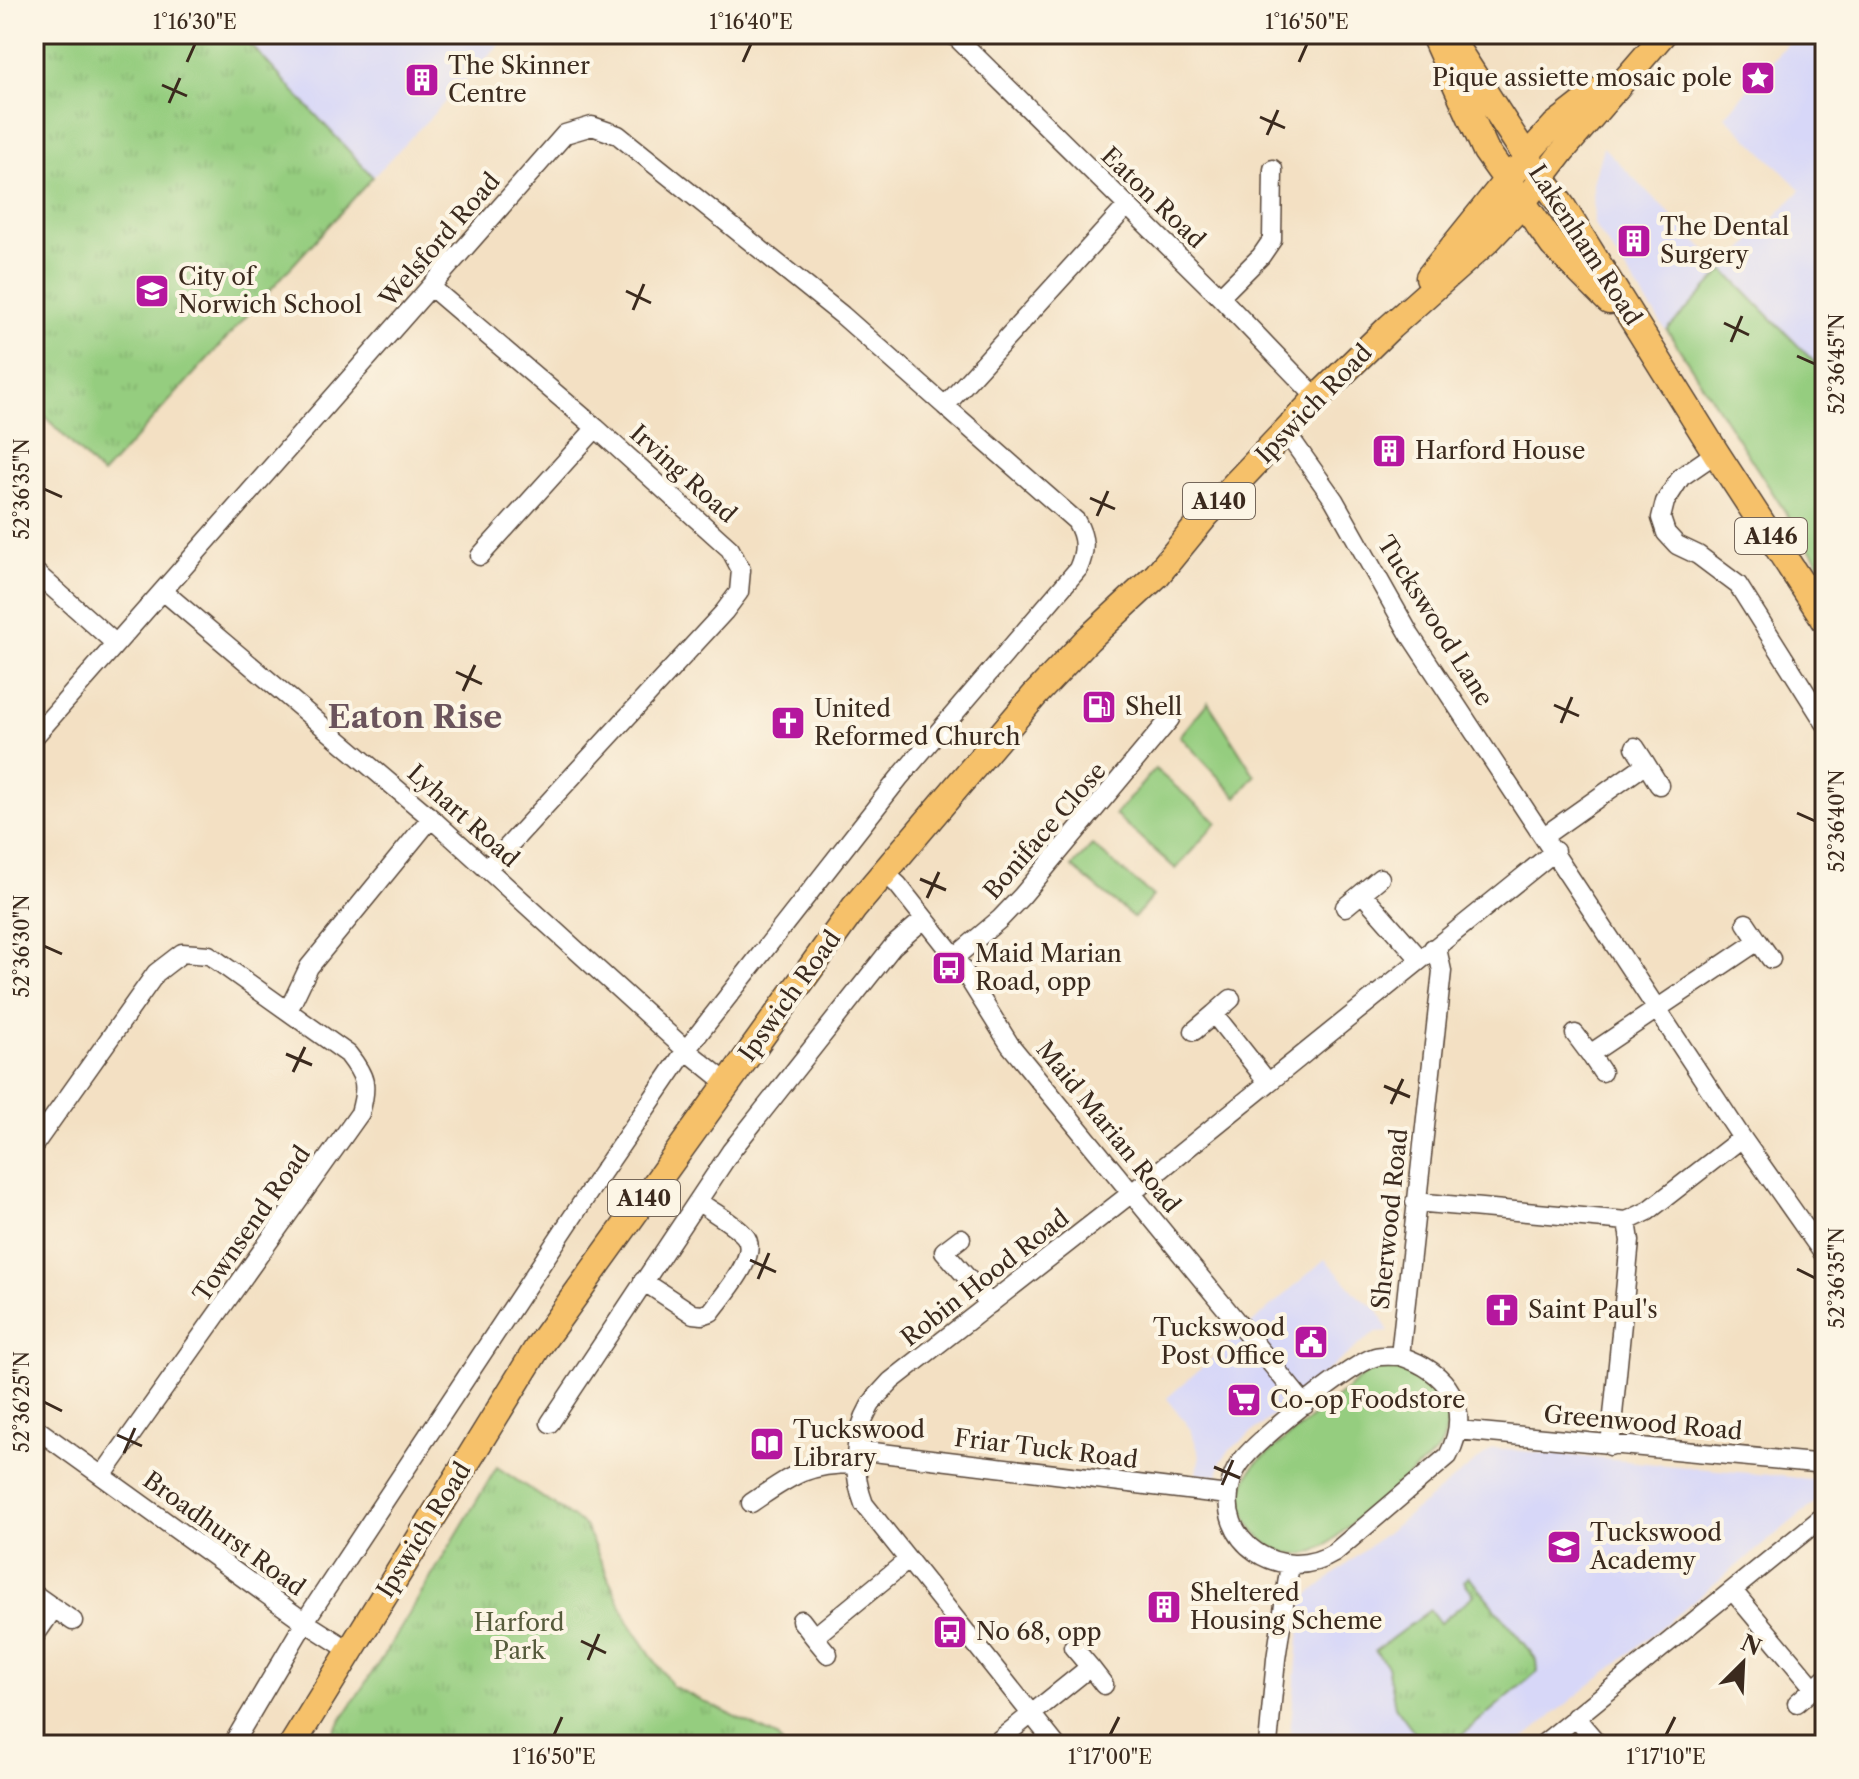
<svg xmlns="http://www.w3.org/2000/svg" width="1859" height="1779" font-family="'Libre Caslon Text',serif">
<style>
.built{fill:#d7d7f8}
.grass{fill:#95cd7f;stroke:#687c4e;stroke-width:2}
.park{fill:url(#park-tufts);stroke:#687c4e;stroke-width:2}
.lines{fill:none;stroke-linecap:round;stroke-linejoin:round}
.minor-casing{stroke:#574537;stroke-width:21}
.major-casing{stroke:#574537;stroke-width:27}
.highway-casing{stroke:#574537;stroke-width:29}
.minor{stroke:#fff;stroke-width:18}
.major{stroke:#f6c16b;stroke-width:24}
.highway{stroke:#f6c16b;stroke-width:26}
.ticks{fill:none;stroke:#3b2a1e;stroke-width:3}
.labels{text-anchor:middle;stroke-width:8;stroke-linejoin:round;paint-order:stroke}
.shield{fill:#fcf5e5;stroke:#75675a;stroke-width:2}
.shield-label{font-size:22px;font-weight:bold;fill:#3b2a1e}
.poi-label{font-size:24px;fill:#3b2a1e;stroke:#fcf5e5;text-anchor:start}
.street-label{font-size:24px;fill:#3b2a1e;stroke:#fcf5e5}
.park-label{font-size:24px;fill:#565b3b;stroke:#fcf5e5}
.district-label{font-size:32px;font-weight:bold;fill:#6b545c;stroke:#fcf5e5}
.neatline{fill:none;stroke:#3b2a1e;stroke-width:3}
.ticks-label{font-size:20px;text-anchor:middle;fill:#3b2a1e}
</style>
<defs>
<pattern id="park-tufts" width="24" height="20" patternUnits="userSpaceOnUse" patternTransform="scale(2)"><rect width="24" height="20" fill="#95cd7f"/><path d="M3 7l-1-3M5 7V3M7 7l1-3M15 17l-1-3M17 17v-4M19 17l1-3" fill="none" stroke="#81b06d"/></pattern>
</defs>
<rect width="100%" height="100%" fill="#fcf5e5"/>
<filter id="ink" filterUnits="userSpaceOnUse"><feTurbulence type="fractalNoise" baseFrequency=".0125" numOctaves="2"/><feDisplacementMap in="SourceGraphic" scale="16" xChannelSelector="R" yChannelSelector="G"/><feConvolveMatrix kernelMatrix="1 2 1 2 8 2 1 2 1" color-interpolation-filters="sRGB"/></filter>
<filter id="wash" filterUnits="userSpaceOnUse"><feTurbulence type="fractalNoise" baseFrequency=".006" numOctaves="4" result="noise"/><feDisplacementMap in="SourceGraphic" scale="32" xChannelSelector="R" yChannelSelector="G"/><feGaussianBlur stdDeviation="1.8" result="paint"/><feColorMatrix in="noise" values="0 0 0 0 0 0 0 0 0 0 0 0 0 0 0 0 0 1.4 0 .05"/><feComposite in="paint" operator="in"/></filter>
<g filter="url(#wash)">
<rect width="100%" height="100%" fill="#f3e0c3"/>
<path class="built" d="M 34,34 L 510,34 L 373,177 L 102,475 L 34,406 Z
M 1795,34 L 1825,34 L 1825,572 L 1749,453 L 1594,224 L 1593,183 L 1603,147 L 1724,269 L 1801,190 L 1725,116 Z
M 1325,1259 L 1359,1297 L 1377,1309 L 1389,1332 L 1376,1333 L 1365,1340 L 1229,1451 L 1221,1461 L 1218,1476 L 1196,1473 L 1200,1456 L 1191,1430 L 1167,1398 Z
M 1493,1448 L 1820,1480 L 1823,1496 L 1516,1745 L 1289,1745 L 1303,1599 Z"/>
<path class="grass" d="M 1724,270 L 1825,373 L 1825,573 L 1667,330 Z
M 1208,702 L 1255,776 L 1237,797 L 1180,736 Z
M 1155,769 L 1217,822 L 1176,869 L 1115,815 Z
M 1092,845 L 1153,896 L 1134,918 L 1072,867 Z
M 1401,1366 L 1416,1370 L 1430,1380 L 1441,1392 L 1447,1408 L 1448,1420 L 1445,1436 L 1439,1450 L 1328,1544 C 1322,1547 1316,1551 1310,1553 C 1276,1562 1239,1527 1242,1493 C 1243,1483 1250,1473 1255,1464 L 1368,1372 L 1384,1367 Z"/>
<path class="park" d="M 34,34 L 241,34 L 373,177 L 102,475 L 34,405 Z
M 497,1467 L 585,1526 L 628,1621 L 672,1686 L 777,1737 L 783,1745 L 325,1745 L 396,1636 Z
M 1469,1576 L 1537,1660 L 1538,1671 L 1450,1745 L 1424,1745 L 1395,1706 L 1387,1666 L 1375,1651 L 1430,1610 L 1440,1623 L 1474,1595 L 1464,1581 Z"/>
</g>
<g filter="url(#ink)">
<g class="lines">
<g class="minor-casing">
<path id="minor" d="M 953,34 L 1220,297 L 1317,398
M 431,287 L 596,428 L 730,549 L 741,570 L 739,592 L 724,612 L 487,869
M 1220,297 L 1261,256 L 1272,240 L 1273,169
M 1286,432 L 1334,500 L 1410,635 L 1742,1138 L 1825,1256
M 1716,453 L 1681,477 L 1665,502 L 1661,518 L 1666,533 L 1677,545 L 1698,555 L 1738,585 L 1825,723
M 480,556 L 596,428
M 34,571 L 115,643
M 163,591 L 431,818 L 686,1050 L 727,1083
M 34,737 L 565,134 L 592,126 L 618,135 L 842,315 L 945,406 L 1127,206
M 1635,747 L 1646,764
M 1544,836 L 1646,764 L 1659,785
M 884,872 L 898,885 L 955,957 L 1010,1045 L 1305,1405
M 1380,878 L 1362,893 L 1420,959
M 1345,907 L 1362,893
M 1746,923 L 1758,941
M 955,957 L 1000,919 L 1022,896 L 1170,719
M 1231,999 L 1214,1014 L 1267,1081
M 288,1011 L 309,967 L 431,818
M 1194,1031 L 1214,1014
M 1575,1034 L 1590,1054
M 1602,1072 L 1590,1054 L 1758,941 L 1771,959
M 34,1145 L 156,973 L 182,953 L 209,955 L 348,1054 C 366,1077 368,1085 360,1113 L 102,1476
M 1415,1202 L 1627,1221 L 1648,1211 L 1742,1138
M 961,1238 L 944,1251 L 990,1304
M 643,1281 L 693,1314 L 702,1315 L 711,1312 C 723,1295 762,1254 744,1235 C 732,1222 712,1212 698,1201
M 1400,1356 C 1447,1371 1474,1407 1448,1456 L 1334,1553 C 1282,1585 1212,1543 1232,1479 C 1234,1472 1239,1464 1244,1458 C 1263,1436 1349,1365 1375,1357 C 1382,1355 1392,1356 1400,1356 Z
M 1400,1356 L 1442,971 L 1438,953 L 1433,948
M 550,1423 L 731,1151 L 893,946 L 924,919
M 34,1427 L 305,1622 L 349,1650
M 1458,1430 L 1825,1464
M 1610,1446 L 1630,1241 L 1627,1221
M 857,1450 L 1228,1495
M 751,1503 C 791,1476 805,1464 855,1464
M 1733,1591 L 1814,1688 L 1825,1678
M 37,1596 L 54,1608
M 801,1620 L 814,1637
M 34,1637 L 54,1608 L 73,1621
M 828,1654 L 814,1637 L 908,1560
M 1090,1667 L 1104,1685
M 1797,1703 L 1814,1688
M 1575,1717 L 1599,1745
M 232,1745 L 309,1615 L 597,1180 L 686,1050 L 899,778 L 1078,569 C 1086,551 1086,538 1076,521 L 945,406
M 993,1745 L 1090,1667 L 1073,1647
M 1056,1745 L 864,1504 C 852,1473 853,1435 870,1406 C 875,1397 884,1389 891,1381 L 1138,1188 L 1555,851
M 1268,1745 L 1276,1659 L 1290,1564
M 1542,1745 L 1825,1515"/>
</g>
<g class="major-casing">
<path id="major" d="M 1526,156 L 1554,125 L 1608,83
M 1523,203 L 1562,152 L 1664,34"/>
</g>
<g class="highway-casing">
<path id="highway" d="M 1447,34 L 1526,156 L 1562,206 L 1716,453 L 1825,620
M 1436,40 L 1486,151 L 1553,245 L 1609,301
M 1429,277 L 1515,170
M 292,1745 L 538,1347 L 854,908 L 1035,695 L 1088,639 L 1157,575 L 1206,515 L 1317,398 L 1390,327 L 1487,241 L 1523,203"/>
</g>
<use href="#minor" class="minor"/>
<use href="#major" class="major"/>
<use href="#highway" class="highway"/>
</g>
</g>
<path class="ticks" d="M 187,62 L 195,44M 743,62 L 751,44M 1299,62 L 1307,44M 162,85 L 187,96M 169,103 L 180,78M 1260,117 L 1285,128M 1267,135 L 1278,110M 626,291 L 651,303M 633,310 L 644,284M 1724,323 L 1749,335M 1731,342 L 1742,316M 1797,356 L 1815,364M 44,489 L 62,497M 1090,498 L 1115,509M 1097,516 L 1108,491M 456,672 L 482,684M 463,691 L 475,665M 1554,705 L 1579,716M 1561,723 L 1572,697M 1797,813 L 1815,821M 920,879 L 946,890M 927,898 L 939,872M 44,946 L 62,954M 286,1054 L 312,1065M 293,1072 L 305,1047M 1384,1086 L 1410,1097M 1391,1104 L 1403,1079M 750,1260 L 776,1272M 1797,1269 L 1815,1278M 758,1279 L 769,1253M 44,1402 L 62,1411M 117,1435 L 142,1446M 124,1453 L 135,1428M 1214,1467 L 1240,1478M 1222,1485 L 1233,1460M 581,1641 L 606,1653M 588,1660 L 599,1634M 554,1735 L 562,1717M 1110,1735 L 1119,1717M 1666,1735 L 1675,1717"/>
<defs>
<g id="sight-square" transform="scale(1.8)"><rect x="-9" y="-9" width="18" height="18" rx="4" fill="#b5179e" stroke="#fcf5e5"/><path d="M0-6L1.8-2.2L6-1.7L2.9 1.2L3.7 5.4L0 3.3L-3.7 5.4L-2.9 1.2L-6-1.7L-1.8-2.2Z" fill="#fff"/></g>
<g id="building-square" transform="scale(1.8)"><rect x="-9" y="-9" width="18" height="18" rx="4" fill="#b5179e" stroke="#fcf5e5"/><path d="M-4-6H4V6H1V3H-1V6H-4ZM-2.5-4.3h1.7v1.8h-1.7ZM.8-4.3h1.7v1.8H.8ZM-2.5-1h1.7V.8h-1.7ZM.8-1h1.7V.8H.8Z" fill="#fff"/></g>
<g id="school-square" transform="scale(1.8)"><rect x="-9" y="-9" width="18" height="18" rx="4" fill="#b5179e" stroke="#fcf5e5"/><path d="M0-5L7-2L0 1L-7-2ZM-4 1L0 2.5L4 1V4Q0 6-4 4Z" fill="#fff"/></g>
<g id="fuel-square" transform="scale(1.8)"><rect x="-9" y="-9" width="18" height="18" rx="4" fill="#b5179e" stroke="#fcf5e5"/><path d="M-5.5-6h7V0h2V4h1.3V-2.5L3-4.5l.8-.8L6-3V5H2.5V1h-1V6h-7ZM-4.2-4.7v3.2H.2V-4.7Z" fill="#fff"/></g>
<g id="church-square" transform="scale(1.8)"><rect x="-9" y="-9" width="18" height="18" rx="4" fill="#b5179e" stroke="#fcf5e5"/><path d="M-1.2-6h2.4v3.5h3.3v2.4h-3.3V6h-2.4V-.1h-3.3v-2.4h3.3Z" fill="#fff"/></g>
<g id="bus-square" transform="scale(1.8)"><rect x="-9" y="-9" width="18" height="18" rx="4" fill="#b5179e" stroke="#fcf5e5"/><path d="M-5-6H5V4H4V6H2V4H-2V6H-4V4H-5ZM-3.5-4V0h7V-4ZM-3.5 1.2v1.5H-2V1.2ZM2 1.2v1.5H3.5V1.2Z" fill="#fff"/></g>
<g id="civic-square" transform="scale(1.8)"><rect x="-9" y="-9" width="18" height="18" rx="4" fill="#b5179e" stroke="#fcf5e5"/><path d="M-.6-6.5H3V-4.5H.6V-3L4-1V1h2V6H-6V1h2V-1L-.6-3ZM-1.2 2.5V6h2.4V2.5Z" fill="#fff"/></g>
<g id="supermarket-square" transform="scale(1.8)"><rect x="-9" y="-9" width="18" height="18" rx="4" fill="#b5179e" stroke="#fcf5e5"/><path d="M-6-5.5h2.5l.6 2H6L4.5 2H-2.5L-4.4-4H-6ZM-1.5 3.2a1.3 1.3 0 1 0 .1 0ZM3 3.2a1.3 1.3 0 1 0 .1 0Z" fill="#fff"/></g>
<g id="library-square" transform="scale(1.8)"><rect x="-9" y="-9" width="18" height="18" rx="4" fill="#b5179e" stroke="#fcf5e5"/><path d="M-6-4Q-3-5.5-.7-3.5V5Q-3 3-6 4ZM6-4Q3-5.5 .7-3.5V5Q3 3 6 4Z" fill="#fff"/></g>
</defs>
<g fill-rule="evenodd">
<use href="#sight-square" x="1758" y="78"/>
<use href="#building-square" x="422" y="80"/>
<use href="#building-square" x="1634" y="241"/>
<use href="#school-square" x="152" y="291"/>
<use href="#building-square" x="1389" y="451"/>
<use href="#fuel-square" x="1099" y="707"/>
<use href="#church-square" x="788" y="723"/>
<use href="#bus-square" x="949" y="968"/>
<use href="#church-square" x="1502" y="1310"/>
<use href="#civic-square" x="1311" y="1342"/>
<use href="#supermarket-square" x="1244" y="1400"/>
<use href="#library-square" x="767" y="1444"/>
<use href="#school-square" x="1564" y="1547"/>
<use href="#building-square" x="1164" y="1607"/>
<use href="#bus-square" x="950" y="1632"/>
</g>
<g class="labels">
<g class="shield">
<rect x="1183" y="483" width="72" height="36" rx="6"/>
<rect x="1735" y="518" width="72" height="36" rx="6"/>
<rect x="608" y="1180" width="72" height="36" rx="6"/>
</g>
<g class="shield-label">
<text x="1219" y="509">A140</text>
<text x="1771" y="544">A146</text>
<text x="644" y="1206">A140</text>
</g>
<g class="poi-label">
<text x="448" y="74">The Skinner<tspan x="448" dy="28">Centre</tspan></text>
<text x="1732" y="86" text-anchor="end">Pique assiette mosaic pole</text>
<text x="1660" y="235">The Dental<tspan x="1660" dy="28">Surgery</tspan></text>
<text x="178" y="285">City of<tspan x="178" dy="28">Norwich School</tspan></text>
<text x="1415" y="459">Harford House</text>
<text x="1125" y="715">Shell</text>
<text x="814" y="717">United<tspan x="814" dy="28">Reformed Church</tspan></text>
<text x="975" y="962">Maid Marian<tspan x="975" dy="28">Road, opp</tspan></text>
<text x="1528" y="1318">Saint Paul's</text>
<text x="1285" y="1336" text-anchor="end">Tuckswood<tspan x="1285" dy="28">Post Office</tspan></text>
<text x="1270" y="1408">Co-op Foodstore</text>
<text x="793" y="1438">Tuckswood<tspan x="793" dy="28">Library</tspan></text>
<text x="1590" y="1541">Tuckswood<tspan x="1590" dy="28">Academy</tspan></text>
<text x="1190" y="1601">Sheltered<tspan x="1190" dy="28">Housing Scheme</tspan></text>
<text x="976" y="1640">No 68, opp</text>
</g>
<g class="street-label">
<text transform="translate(1153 198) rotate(44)" y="8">Eaton Road</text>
<text transform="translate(440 240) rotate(-49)" y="8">Welsford Road</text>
<text transform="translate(1585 245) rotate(57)" y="8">Lakenham Road</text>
<text transform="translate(1314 404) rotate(-46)" y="8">Ipswich Road</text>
<text transform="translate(683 474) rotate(42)" y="8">Irving Road</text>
<text transform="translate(1435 621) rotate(58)" y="8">Tuckswood Lane</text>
<text transform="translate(463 816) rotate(42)" y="8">Lyhart Road</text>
<text transform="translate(1045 831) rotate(-49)" y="8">Boniface Close</text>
<text transform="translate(790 996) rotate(-54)" y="8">Ipswich Road</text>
<text transform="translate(1108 1127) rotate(51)" y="8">Maid Marian Road</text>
<text transform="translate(1390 1219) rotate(-84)" y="8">Sherwood Road</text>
<text transform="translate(252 1224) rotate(-55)" y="8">Townsend Road</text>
<text transform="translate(985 1278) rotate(-38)" y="8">Robin Hood Road</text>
<text transform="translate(1643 1423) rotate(5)" y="8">Greenwood Road</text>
<text transform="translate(1046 1449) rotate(7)" y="8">Friar Tuck Road</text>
<text transform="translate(424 1530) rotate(-58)" y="8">Ipswich Road</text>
<text transform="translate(224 1534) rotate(36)" y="8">Broadhurst Road</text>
</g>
<g class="park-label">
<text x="519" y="1631">Harford<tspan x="519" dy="28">Park</tspan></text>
</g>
<g class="district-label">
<text x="415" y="728">Eaton Rise</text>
</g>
</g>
<rect width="1859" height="1779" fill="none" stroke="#fcf5e5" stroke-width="88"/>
<g transform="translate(1743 1663) rotate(24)" stroke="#fcf5e5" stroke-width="6" paint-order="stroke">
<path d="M0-6L14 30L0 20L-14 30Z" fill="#3b2a1e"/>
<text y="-12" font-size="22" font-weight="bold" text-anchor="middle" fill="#3b2a1e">N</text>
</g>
<rect x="44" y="44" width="1771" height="1691" class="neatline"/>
<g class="ticks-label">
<text x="195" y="29">1°16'30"E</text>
<text x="751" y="29">1°16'40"E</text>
<text x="1307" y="29">1°16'50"E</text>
<text transform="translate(1837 364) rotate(-90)" y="7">52°36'45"N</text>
<text transform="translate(22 489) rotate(-90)" y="7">52°36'35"N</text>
<text transform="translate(1837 821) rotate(-90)" y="7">52°36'40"N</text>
<text transform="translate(22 946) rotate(-90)" y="7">52°36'30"N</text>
<text transform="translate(1837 1278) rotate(-90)" y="7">52°36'35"N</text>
<text transform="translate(22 1402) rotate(-90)" y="7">52°36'25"N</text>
<text x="554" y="1764">1°16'50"E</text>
<text x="1110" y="1764">1°17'00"E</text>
<text x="1666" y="1764">1°17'10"E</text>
</g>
</svg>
